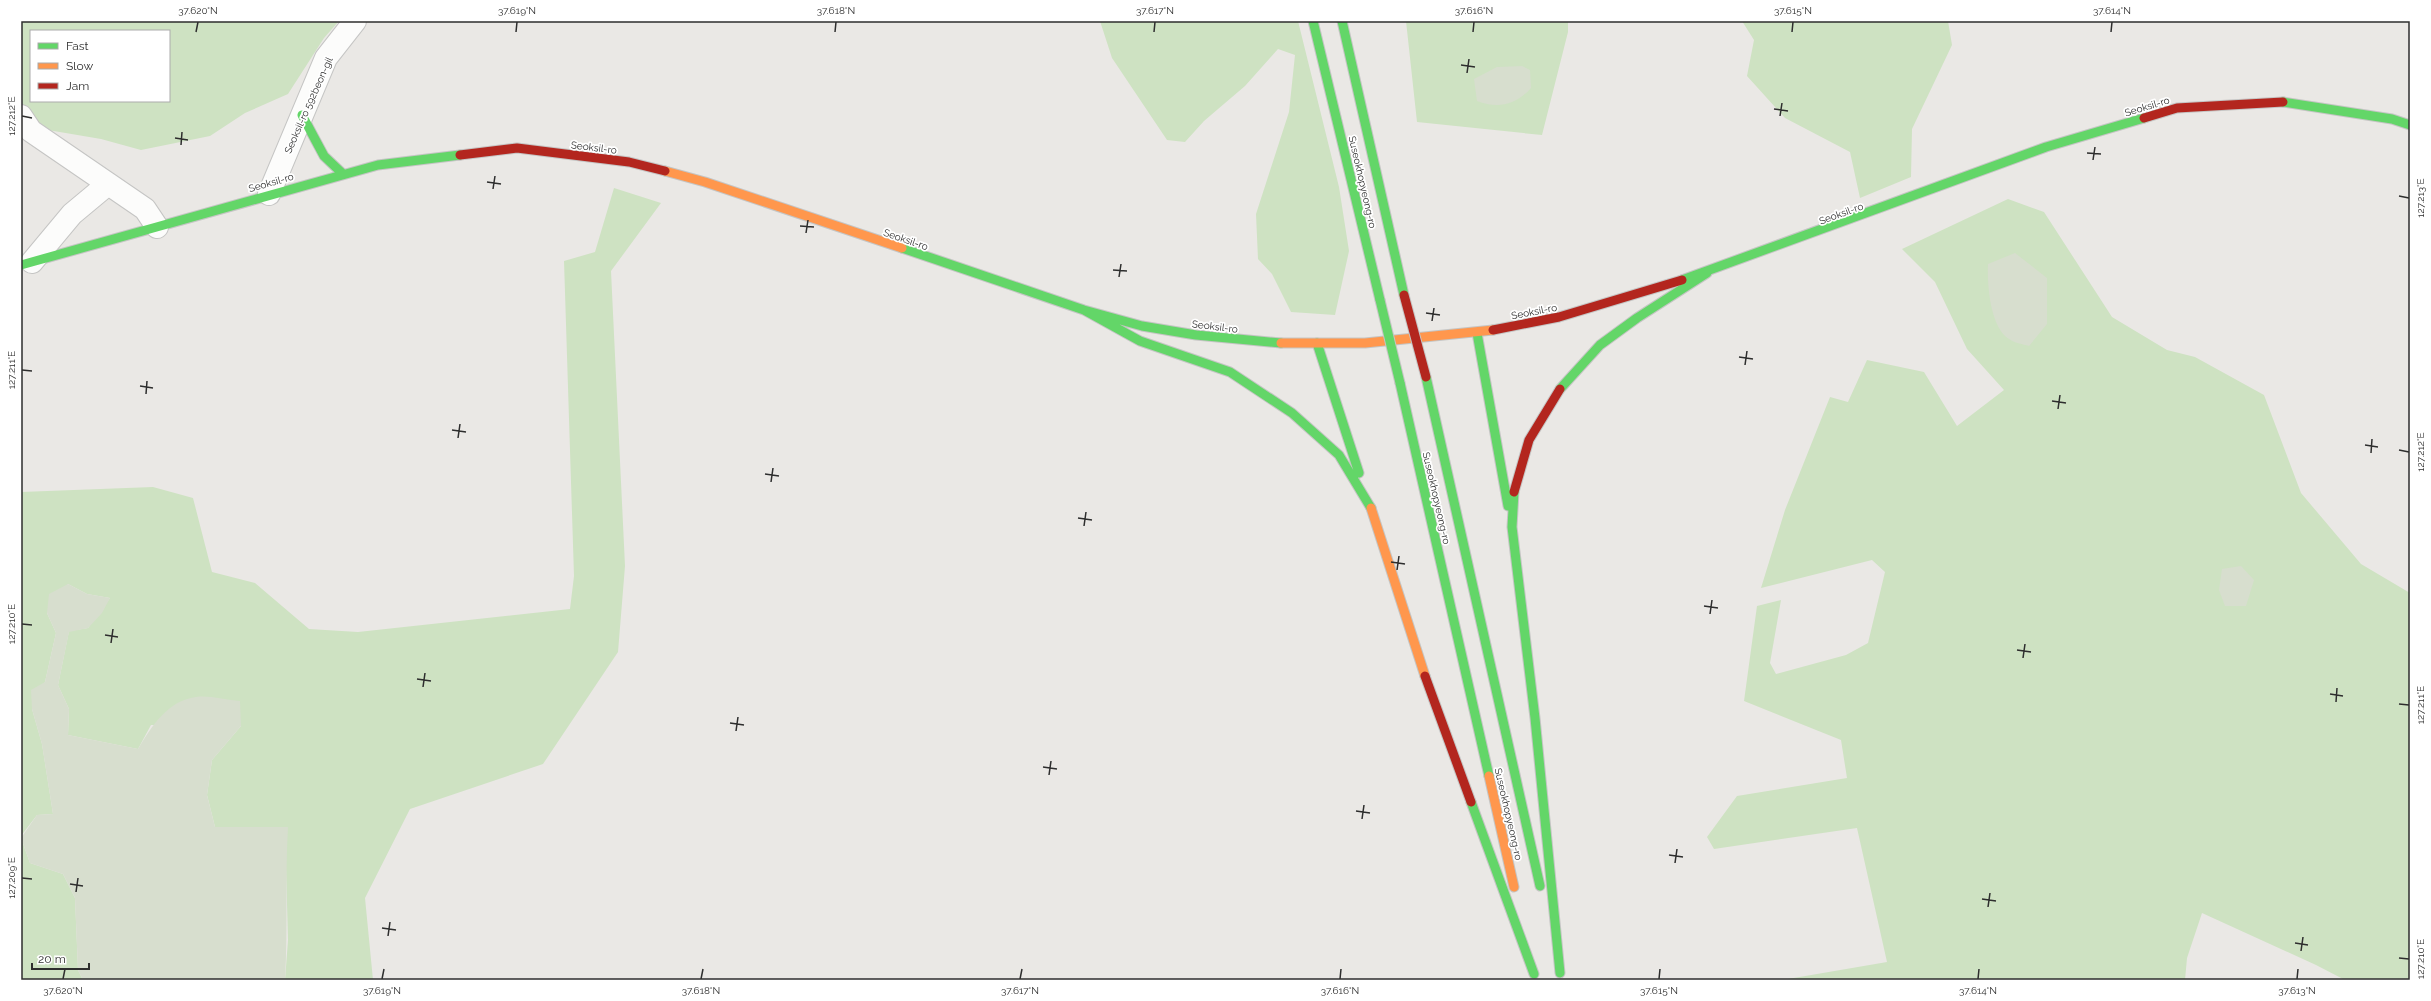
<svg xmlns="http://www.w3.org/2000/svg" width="2431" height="1001" font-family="Raleway,sans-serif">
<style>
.green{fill:#cee2c2;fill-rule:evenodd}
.cemetery{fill:#d7dece}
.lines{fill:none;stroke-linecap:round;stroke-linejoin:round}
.street-casing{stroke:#c5c5c4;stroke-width:24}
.fast-casing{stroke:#c5c5c4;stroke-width:11}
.slow-casing{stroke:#c5c5c4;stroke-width:11}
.jam-casing{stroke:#c5c5c4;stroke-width:11}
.street{stroke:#fcfcfb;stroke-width:22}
.fast{stroke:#63d668;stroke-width:9}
.slow{stroke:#ff974d;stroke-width:9}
.jam{stroke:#b3261e;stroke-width:9}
.fast-bridge-casing{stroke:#c6c5c4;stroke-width:11;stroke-linecap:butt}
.jam-bridge-casing{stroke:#c6c5c4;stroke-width:11;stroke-linecap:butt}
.fast-bridge{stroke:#63d668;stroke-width:9}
.jam-bridge{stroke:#b3261e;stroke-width:9}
.ticks{fill:none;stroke:#2e2e2e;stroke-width:1.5}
.labels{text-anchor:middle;stroke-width:3.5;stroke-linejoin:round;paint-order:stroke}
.street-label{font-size:10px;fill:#2e2e2e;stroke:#fff}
.neatline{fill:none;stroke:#2e2e2e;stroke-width:1.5}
.ticks-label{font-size:10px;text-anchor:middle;fill:#2e2e2e}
</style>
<rect width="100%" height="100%" fill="#eae8e5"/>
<path class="green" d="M 21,21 L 339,21 L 324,38 L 288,94 L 245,113 L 210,136 L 141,150 L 101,139 L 42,129 L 21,102 ZM 31,31 L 169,31 L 169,101 L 31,101 Z
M 1100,21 L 1298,21 L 1339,187 L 1349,251 L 1335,315 L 1291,312 L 1272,274 L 1258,259 L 1256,214 L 1289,112 L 1295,55 L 1278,49 L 1245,86 L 1204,121 L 1185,142 L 1167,140 L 1112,58 Z
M 1406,21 L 1568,21 L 1568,32 L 1542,135 L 1417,122 Z
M 1742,21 L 1948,21 L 1952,45 L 1912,129 L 1911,177 L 1860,198 L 1850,152 L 1785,118 L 1747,76 L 1754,40 Z
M 614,188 L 661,203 L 611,271 L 625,566 L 618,652 L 543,764 L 410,809 L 365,898 L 373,980 L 285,980 L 288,940 L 286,868 L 215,827 L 207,795 L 212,760 L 241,726 L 151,725 L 138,749 L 68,735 L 69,709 L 58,685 L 69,631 L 88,628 L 110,598 L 87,594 L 68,584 L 47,613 L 56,633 L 45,682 L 32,709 L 42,744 L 53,814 L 37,815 L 21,836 L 21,492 L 153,487 L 193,498 L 212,572 L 255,583 L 309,629 L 358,632 L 570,609 L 574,576 L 564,261 L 595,252 Z
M 2008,199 L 2044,212 L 2112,317 L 2167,350 L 2195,357 L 2264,395 L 2301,493 L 2361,564 L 2410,593 L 2410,980 L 2345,980 L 2316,965 L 2202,913 L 2187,958 L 2185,980 L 1782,980 L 1887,962 L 1857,828 L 1714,849 L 1707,837 L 1737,796 L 1847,778 L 1841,740 L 1744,701 L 1757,606 L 1781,600 L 1770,663 L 1776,674 L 1846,655 L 1868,643 L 1885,572 L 1872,560 L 1761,588 L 1785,510 L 1830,397 L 1848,402 L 1867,360 L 1924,372 L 1957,426 L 2004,390 L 1967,349 L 1935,282 L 1902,249 Z
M 21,838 L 30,863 L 63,874 L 75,898 L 78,970 L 83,980 L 21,980 Z"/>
<path class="cemetery" d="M 1522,66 L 1530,70 L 1531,88 C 1516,105 1498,109 1477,101 L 1474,79 L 1497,67 Z
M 2015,253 L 2047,278 L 2047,324 L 2029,346 C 2023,344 2014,343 2009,339 C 1990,327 1987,284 1988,264 Z
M 2241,566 L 2254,580 L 2246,606 L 2225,606 L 2219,590 L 2222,569 Z
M 68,584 L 87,594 L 110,598 L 102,613 L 88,628 L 69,632 L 58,685 L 69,709 L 68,735 L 138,749 C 152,726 167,701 196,697 C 209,695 226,700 240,701 L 241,726 L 212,760 L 207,795 L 215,827 L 288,827 C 285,878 288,929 285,980 L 83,980 L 78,970 L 75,898 L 63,874 L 30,863 L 21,838 L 37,815 L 53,814 L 42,744 L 32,709 L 31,690 L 45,682 L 56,633 L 47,613 L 49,594 Z"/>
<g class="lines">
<g class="street-casing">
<path id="street" d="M 21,116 L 31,131 L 145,209 L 157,227
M 269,194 L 326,58 L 355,21
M 32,262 L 72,214 L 108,184"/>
</g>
<g class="fast-casing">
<path id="fast" d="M 1313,21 L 1380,300
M 1342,21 L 1404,295
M 2283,102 L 2392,119 L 2410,125
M 302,115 L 324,156 L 343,174
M 902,248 L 1084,310 L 1142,326 L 1196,335 L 1281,343
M 21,265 L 378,165 L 460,155
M 1682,280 L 2046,147 L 2144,118
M 1084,310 L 1140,341 L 1230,372 L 1292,413 L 1339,455 L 1371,508
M 1477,333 L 1508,506
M 1317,343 L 1359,473
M 1426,377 L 1540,886
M 1400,383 L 1489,776
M 1560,389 L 1600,345 L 1637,318 L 1707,273
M 1514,492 L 1512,527 L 1535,718 L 1560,973
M 1471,802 L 1534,974"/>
</g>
<g class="slow-casing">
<path id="slow" d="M 665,171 L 705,182 L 902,248
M 1281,343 L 1365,343 L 1493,330
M 1371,508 L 1425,676
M 1489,776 L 1514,887"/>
</g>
<g class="jam-casing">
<path id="jam" d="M 2144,118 L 2177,108 L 2283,102
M 460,155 L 517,148 L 629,162 L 665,171
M 1493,330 L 1559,317 L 1682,280
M 1514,492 L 1529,440 L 1560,389
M 1425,676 L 1471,802"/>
</g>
<use href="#street" class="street"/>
<use href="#fast" class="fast"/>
<use href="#slow" class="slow"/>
<use href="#jam" class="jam"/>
<g class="fast-bridge-casing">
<path id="fast-bridge" d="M 1380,300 L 1400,383"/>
</g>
<g class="jam-bridge-casing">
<path id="jam-bridge" d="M 1404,295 L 1426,377"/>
</g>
<use href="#fast-bridge" class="fast-bridge"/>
<use href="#jam-bridge" class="jam-bridge"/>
</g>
<path class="ticks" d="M 196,32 L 198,22M 516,32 L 517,22M 835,32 L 836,22M 1154,32 L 1155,22M 1473,32 L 1474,22M 1792,32 L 1793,22M 2111,32 L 2112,22M 1461,65 L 1475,67M 1467,73 L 1469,59M 1774,109 L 1788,111M 22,116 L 32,118M 1780,116 L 1782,103M 175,138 L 188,140M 181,145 L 182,132M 2087,153 L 2101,154M 2093,160 L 2095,147M 487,182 L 501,184M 493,189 L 495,176M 2399,196 L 2409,198M 800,226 L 814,227M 806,233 L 808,220M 1113,270 L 1127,271M 1119,277 L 1121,264M 1426,313 L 1440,315M 1432,321 L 1434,308M 1739,357 L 1753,359M 1745,365 L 1747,351M 22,370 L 32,371M 140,386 L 153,388M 146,394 L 147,381M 2052,401 L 2066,403M 2058,409 L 2060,395M 452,430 L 466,432M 458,438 L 460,424M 2365,445 L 2378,447M 2399,450 L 2409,452M 2371,453 L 2372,439M 765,474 L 779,476M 771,482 L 773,468M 1078,518 L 1092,520M 1084,526 L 1086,512M 1391,562 L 1405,564M 1397,570 L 1399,556M 1704,606 L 1718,608M 1710,614 L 1712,600M 22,624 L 32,625M 105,635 L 118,637M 111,643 L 113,629M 2017,650 L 2031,652M 2023,658 L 2025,644M 417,679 L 431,681M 423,687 L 425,673M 2330,694 L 2343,696M 2336,702 L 2337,688M 2399,704 L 2409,705M 730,723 L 744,725M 736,731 L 738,717M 1043,767 L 1057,769M 1049,775 L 1051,761M 1356,811 L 1370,813M 1362,819 L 1364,805M 1669,855 L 1683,857M 1675,863 L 1677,849M 22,878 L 32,879M 70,884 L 83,886M 76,892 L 78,878M 1982,899 L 1996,901M 1988,907 L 1990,893M 382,928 L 396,930M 388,936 L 390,922M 2295,943 L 2308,945M 2301,951 L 2303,937M 2399,958 L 2409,959M 63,979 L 65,969M 382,979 L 384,969M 701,979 L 703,969M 1020,979 L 1022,969M 1340,979 L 1341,969M 1659,979 L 1660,969M 1978,979 L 1979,969M 2297,979 L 2298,969"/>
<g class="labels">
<g class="street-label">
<text transform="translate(308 105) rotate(-66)" y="4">Seoksil-ro 592beon-gil</text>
<text transform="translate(2147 106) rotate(-17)" y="4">Seoksil-ro</text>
<text transform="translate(594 147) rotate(7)" y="4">Seoksil-ro</text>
<text transform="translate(271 182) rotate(-16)" y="4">Seoksil-ro</text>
<text transform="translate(1363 182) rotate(77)" y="4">Suseokhopyeong-ro</text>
<text transform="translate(1841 213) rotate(-20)" y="4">Seoksil-ro</text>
<text transform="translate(906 239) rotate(19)" y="4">Seoksil-ro</text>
<text transform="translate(1534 311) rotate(-11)" y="4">Seoksil-ro</text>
<text transform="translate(1215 326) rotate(7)" y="4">Seoksil-ro</text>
<text transform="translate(1437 498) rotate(77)" y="4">Suseokhopyeong-ro</text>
<text transform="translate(1509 814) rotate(77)" y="4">Suseokhopyeong-ro</text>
</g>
</g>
<rect width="2431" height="1001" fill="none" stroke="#ffffff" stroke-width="44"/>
<rect x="30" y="30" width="140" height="72" fill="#ffffff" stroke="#ababab"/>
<rect x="38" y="43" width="20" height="6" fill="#63d668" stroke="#ababab"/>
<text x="66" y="50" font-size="12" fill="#2e2e2e">Fast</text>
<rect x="38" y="63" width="20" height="6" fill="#ff974d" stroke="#ababab"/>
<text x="66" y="70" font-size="12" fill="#2e2e2e">Slow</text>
<rect x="38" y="83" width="20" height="6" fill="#b3261e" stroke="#ababab"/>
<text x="66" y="90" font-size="12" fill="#2e2e2e">Jam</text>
<path d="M32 963v6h57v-6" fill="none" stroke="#2e2e2e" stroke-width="2"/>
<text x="38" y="963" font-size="12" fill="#2e2e2e" stroke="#ffffff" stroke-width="3" paint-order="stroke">20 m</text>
<rect x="22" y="22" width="2387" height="957" class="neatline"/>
<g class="ticks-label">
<text x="198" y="14">37.620°N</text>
<text x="517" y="14">37.619°N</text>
<text x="836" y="14">37.618°N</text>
<text x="1155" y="14">37.617°N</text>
<text x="1474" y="14">37.616°N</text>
<text x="1793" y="14">37.615°N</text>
<text x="2112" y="14">37.614°N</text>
<text transform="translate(11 116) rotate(-90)" y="4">127.212°E</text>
<text transform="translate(2420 198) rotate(-90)" y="4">127.213°E</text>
<text transform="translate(11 370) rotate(-90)" y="4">127.211°E</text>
<text transform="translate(2420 452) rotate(-90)" y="4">127.212°E</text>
<text transform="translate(11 624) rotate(-90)" y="4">127.210°E</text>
<text transform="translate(2420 705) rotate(-90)" y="4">127.211°E</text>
<text transform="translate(11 878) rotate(-90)" y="4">127.209°E</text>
<text transform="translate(2420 959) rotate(-90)" y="4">127.210°E</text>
<text x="63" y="994">37.620°N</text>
<text x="382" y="994">37.619°N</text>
<text x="701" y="994">37.618°N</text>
<text x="1020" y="994">37.617°N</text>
<text x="1340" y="994">37.616°N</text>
<text x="1659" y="994">37.615°N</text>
<text x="1978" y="994">37.614°N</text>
<text x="2297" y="994">37.613°N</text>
</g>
</svg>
